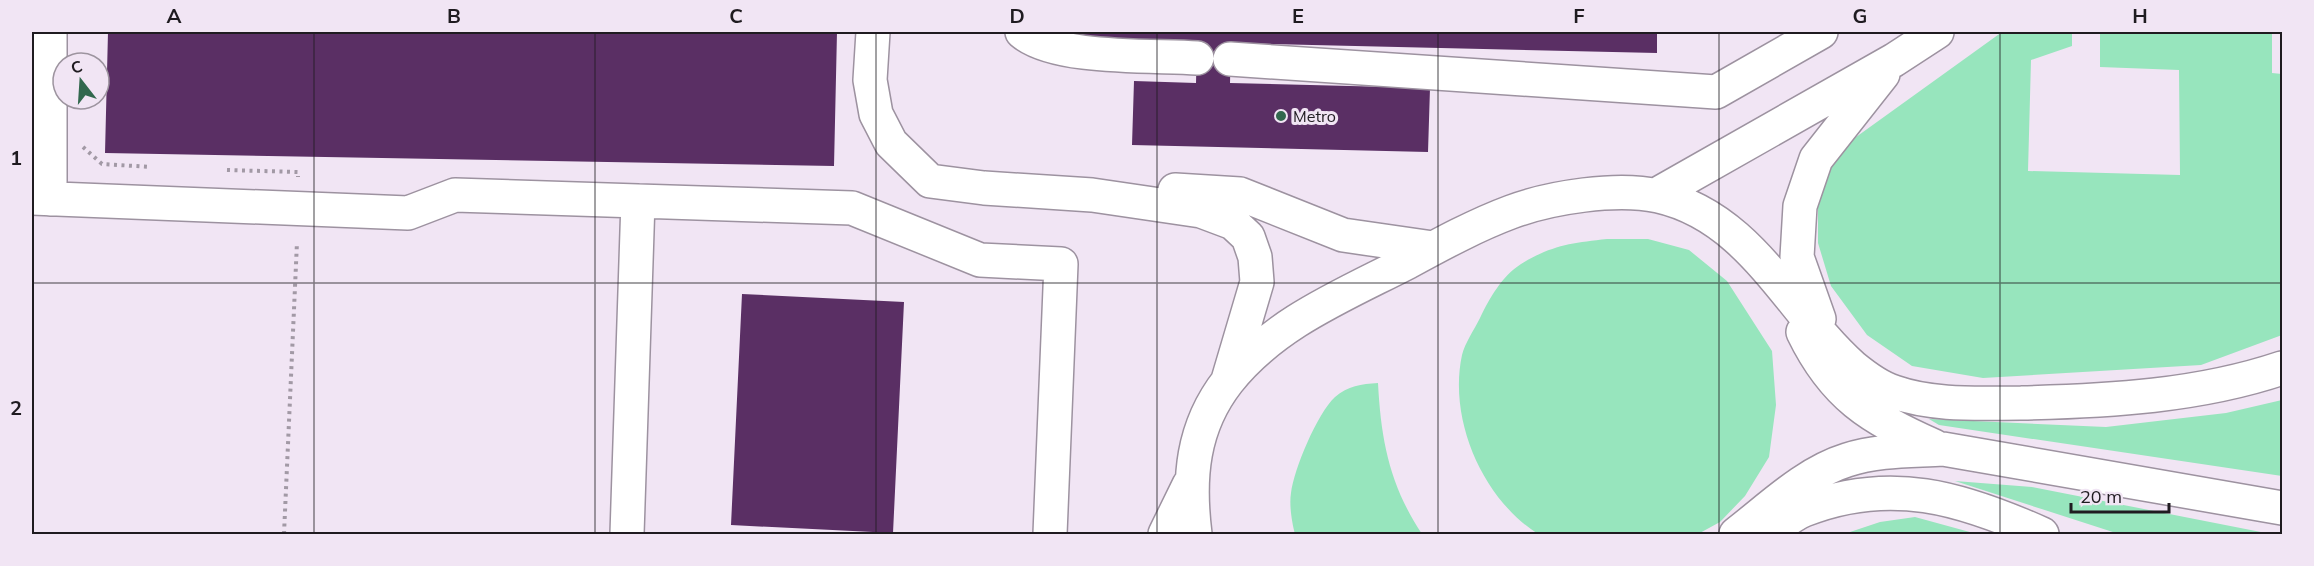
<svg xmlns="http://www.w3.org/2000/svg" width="2314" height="566" font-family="Mulish,sans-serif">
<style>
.green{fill:#97e5bd}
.building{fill:#5a2f64}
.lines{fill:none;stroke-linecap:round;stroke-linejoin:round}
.minor-casing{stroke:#9d92a0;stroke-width:36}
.path{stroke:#a299a5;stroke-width:4;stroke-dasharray:3 4.5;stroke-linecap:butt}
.minor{stroke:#fff;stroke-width:33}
.grid{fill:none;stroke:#1f1b20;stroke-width:1.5;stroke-opacity:0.55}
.poi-dot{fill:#32684e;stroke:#f1e5f4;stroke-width:2}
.labels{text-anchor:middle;stroke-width:6;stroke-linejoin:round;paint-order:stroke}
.poi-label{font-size:16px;fill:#1f1b20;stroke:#f1e5f4;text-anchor:start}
.neatline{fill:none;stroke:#1f1b20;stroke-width:2}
.grid-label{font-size:20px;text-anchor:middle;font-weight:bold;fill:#1f1b20}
</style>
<rect width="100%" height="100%" fill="#f1e5f4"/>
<path class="green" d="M 2002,32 L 2072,32 L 2072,46 L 2031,60 L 2028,171 L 2180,175 L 2179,70 L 2100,67 L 2100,32 L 2272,32 L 2272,73 L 2282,74 L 2282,335 L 2201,365 L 1983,378 L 1912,366 L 1867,335 L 1831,286 L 1818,243 L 1818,198 L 1838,150 Z
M 1607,239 L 1648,239 L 1689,250 L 1727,281 L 1772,351 L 1776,405 L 1769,457 L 1745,496 L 1720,522 L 1698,534 L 1538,534 C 1483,499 1448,420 1462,355 C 1465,343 1474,330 1480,318 C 1489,299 1502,276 1521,264 C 1552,245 1572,243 1607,239 Z
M 1378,383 C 1381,441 1390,486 1422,534 L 1295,534 C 1292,523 1289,505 1291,493 C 1294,469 1317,414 1335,397 C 1348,386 1361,384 1378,383 Z
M 2282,400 L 2282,476 L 1939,425 L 1929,419 L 2106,427 L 2226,413 Z
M 1955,481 L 2032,487 L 2271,534 L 2119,534 Z
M 1915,517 L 1977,534 L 1844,534 L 1880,522 Z"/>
<path class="building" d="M 108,32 L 837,32 L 834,166 L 105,153 Z
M 1083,32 L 1657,32 L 1657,53 L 1231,43 L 1230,83 L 1430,88 L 1428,152 L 1132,145 L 1134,81 L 1196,83 L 1197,42 L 1082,39 Z
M 742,294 L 904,302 L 893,533 L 731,525 Z"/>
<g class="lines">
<g class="minor-casing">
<path id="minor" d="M 50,32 L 50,199
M 873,32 L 870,80 L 876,114 L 891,143 L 930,181 L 984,188 L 1092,195 L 1201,211 L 1233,223 L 1248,237 L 1255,257 L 1257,282 L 1228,380
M 1022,32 C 1055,60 1152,55 1197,58
M 1230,59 L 1716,92 L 1821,32
M 1175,190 L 1240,194 L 1343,235 L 1433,248
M 1656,195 L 1894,60 L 1937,32
M 32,198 L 408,213 L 455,195 L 638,201 L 627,534
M 638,201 L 852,208 L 980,260 L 1061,264 L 1050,534
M 1819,319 L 1797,257 L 1800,206 L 1816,159 L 1883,74
M 1803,332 C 1834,396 1870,418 1934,446
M 1769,532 C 1780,525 1792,515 1804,510 C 1890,476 1962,498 2042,534
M 1165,534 L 1189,485
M 1195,534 C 1188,478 1192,427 1228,381 C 1274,323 1344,295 1408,262 C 1441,244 1476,225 1511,212 C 1551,197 1617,187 1658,196 C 1751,217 1788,309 1853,367 C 1864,376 1881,388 1894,392 C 1934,406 1979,403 2021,403 C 2109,401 2199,396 2282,368
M 1736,534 C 1770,508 1805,473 1847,460 C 1878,450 1910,451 1943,449 L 2282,508"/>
</g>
<path class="path" d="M 83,147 L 102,164 L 151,167
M 227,170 L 298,172 L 298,177
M 284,534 L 297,242"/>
<use href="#minor" class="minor"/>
</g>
<path class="grid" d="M 314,32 L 314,534M 595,32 L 595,534M 876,32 L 876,534M 1157,32 L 1157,534M 1438,32 L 1438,534M 1719,32 L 1719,534M 2000,32 L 2000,534M 32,283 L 2282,283"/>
<circle class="poi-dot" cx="1281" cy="116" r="6"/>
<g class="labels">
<g class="poi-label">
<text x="1293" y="122">Metro</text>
</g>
</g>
<rect width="2314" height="566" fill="none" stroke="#f1e5f4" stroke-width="66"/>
<g transform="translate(81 81) rotate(343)"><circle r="28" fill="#f1e5f4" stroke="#9d949f" stroke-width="1.5"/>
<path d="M0-4.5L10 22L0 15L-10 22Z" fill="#32684e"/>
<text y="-9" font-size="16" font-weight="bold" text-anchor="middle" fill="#1f1b20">С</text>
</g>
<path d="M2071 503v9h98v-9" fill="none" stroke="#1f1b20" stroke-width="3"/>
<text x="2080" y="503" font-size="18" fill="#1f1b20" stroke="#f1e5f4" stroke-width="4.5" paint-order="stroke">20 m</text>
<rect x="33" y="33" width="2248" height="500" class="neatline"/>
<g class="grid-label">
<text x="174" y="23">A</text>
<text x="454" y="23">B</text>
<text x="736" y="23">C</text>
<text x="1017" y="23">D</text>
<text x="1298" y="23">E</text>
<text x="1579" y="23">F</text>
<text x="1860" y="23">G</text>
<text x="2140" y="23">H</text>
<text x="16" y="165">1</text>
<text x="16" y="415">2</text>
</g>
</svg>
